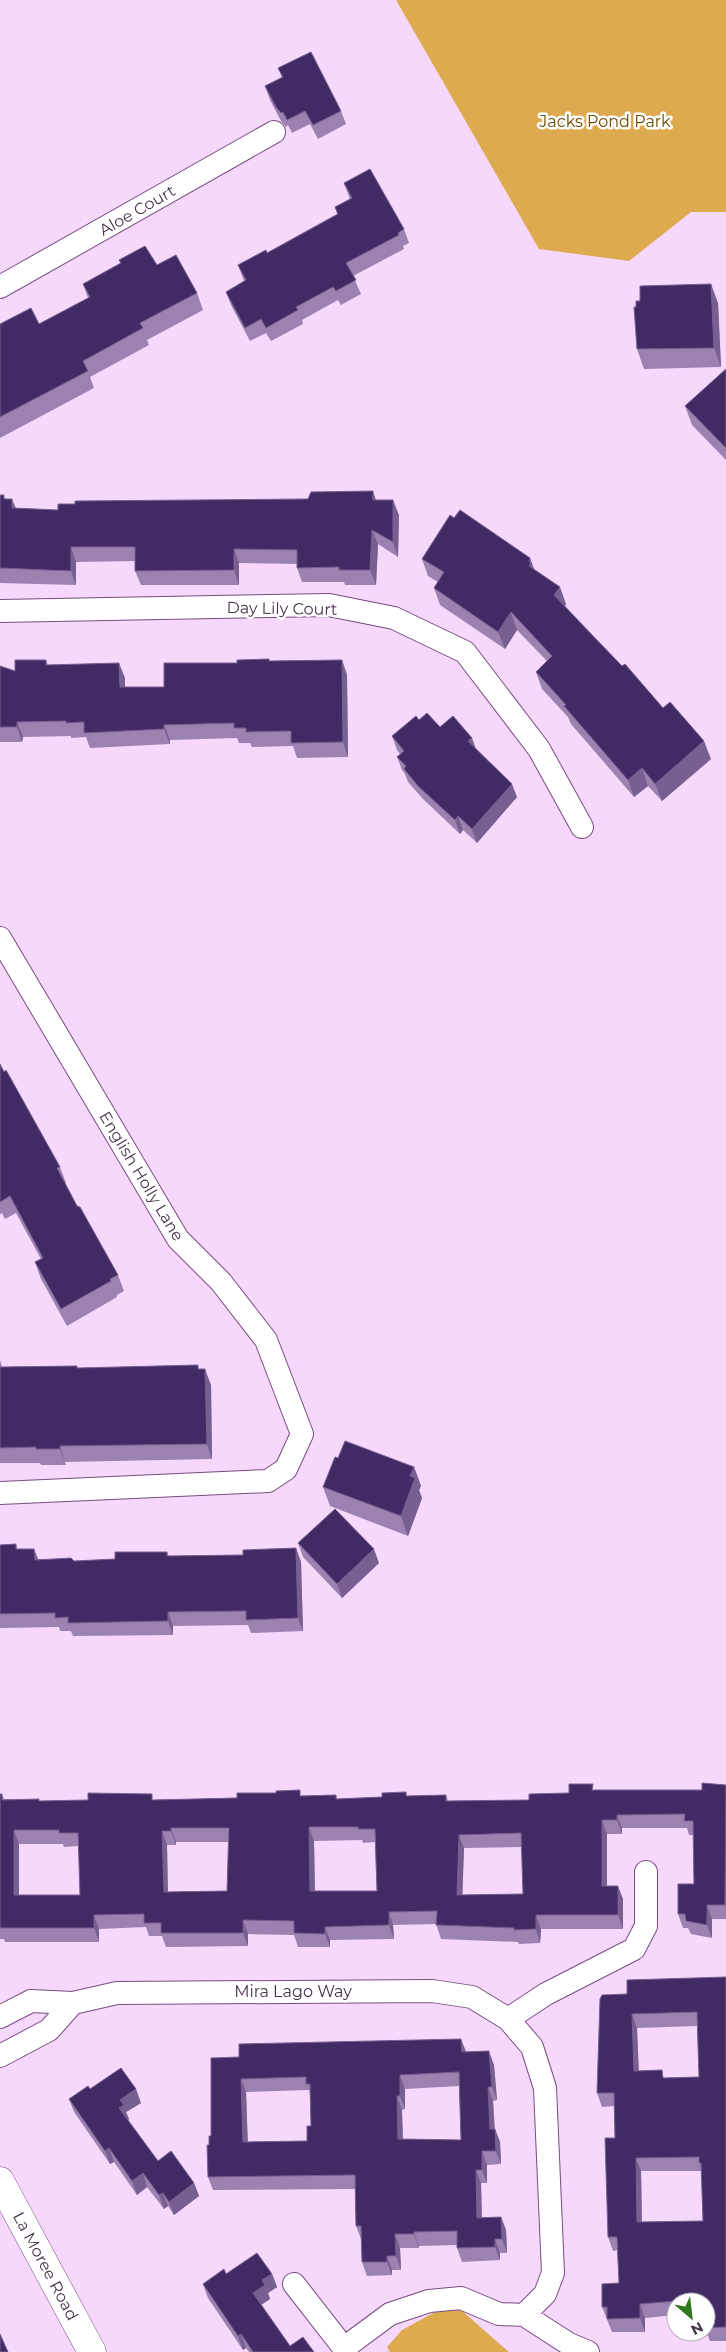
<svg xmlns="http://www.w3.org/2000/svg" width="726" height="2352" font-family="Montserrat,sans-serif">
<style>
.green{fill:#ddaa50}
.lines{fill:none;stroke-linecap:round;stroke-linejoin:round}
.street-casing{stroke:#784c82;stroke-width:24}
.secondary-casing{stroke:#784c82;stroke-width:29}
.street{stroke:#fff;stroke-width:22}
.secondary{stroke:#fff;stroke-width:28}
.wall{fill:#9c82b0;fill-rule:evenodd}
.shaded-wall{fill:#785f92}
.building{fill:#422b64;stroke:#785f92;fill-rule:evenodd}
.labels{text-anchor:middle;stroke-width:5;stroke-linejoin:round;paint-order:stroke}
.park-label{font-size:16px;fill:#6e4c00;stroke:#fff}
.street-label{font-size:16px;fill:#46334b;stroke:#fff}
</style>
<rect width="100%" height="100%" fill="#f5d8fc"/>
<path class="green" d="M 396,0 L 726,0 L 726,212 L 691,212 L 629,261 L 539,249 Z
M 461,2310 L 509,2352 L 390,2352 L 387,2347 L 402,2330 L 435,2312 Z"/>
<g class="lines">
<g class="street-casing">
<path id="street" d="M 0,287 L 274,132
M 0,611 L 329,605 L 394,618 L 465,652 L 539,749 L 582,827
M 0,938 L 178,1239 L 221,1282 L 266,1340 L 302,1434 L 286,1469 L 268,1481 L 0,1493
M 73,2003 L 117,1993 L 432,1991 L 472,1997 L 508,2019 L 532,2047 L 545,2088 L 553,2273 L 545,2294 L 524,2315 L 499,2314 L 461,2298 L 429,2301 L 390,2314 L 344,2348
M 0,2017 L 31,2001 L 73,2003 L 49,2030 L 0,2056
M 508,2019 L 546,1994 L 634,1949 L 646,1926 L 646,1872
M 294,2284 L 347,2352
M 524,2315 L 569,2344 L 588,2352"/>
</g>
<g class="secondary-casing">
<path id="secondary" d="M 0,2181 L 92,2352"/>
</g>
<use href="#street" class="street"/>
<use href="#secondary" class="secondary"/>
</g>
<path class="wall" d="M 278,68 L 341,111 L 346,124 L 318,139 L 310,124 L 292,133 L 288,125 L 286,127 L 281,121 L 270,100 L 265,86 L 282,78 Z
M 344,183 L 404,229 L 409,243 L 403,246 L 404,249 L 353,276 L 361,294 L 341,305 L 338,300 L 302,320 L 303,324 L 271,341 L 266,333 L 250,341 L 231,305 L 226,292 L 244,281 L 238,265 L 267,253 L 337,214 L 335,207 L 350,199 Z
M 119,260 L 157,265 L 197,293 L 203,310 L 147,340 L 149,345 L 90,377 L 94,388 L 0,438 L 0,324 L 39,324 L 88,298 L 83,284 L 121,263 Z
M 640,301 L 718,303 L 721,367 L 644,369 L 637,349 L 636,307 Z
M 726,369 L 726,460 L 692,425 L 685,406 Z
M 0,495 L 6,499 L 16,508 L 58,510 L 376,500 L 399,515 L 398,557 L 378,544 L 376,585 L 345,585 L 344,582 L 302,582 L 297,568 L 297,564 L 239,563 L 239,585 L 141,585 L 135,571 L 135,561 L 76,562 L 76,585 L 0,583 Z
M 530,558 L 534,569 L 566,604 L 565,606 L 622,666 L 663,708 L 711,759 L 662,801 L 648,786 L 634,797 L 571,724 L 568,717 L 542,689 L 536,672 L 547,661 L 517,630 L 505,649 L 440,605 L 434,588 L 438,582 L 428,576 L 422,559 Z
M 269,659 L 270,661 L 342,660 L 347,675 L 348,757 L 297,758 L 293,746 L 252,747 L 250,743 L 239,743 L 237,738 L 170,740 L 170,744 L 90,748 L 86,737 L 71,738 L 71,736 L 23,737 L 22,742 L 0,742 L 0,666 L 15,671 L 46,660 L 48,665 L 125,678 L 125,687 L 164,687 L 237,663 Z
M 419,720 L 440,727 L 476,749 L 517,797 L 477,843 L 463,830 L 460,834 L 423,799 L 408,782 L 405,774 L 402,770 L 397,757 L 400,754 L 397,750 L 392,736 Z
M 0,1064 L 60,1167 L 66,1183 L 65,1183 L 77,1206 L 118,1275 L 124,1291 L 117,1295 L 117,1297 L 67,1326 L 41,1279 L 35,1262 L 41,1259 L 16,1213 L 5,1219 L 2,1213 L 0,1214 Z
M 0,1360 L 2,1367 L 77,1366 L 77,1368 L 200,1369 L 211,1385 L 212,1459 L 65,1462 L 66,1465 L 41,1465 L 40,1463 L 0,1463 Z
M 338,1458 L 414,1467 L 421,1486 L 419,1490 L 422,1498 L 408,1536 L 330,1506 L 323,1487 Z
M 298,1543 L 379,1563 L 342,1598 L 303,1557 Z
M 16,1544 L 17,1549 L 34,1549 L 38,1559 L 74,1561 L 115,1559 L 167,1552 L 169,1556 L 243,1555 L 296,1548 L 301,1562 L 303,1631 L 251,1633 L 248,1625 L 173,1626 L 173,1635 L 73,1636 L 71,1631 L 60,1631 L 59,1627 L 0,1628 L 0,1545 Z
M 726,1785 L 726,1919 L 712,1919 L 712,1938 L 691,1934 L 688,1928 L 683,1928 L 678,1914 L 694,1884 L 693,1835 L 689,1835 L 687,1828 L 622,1828 L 622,1834 L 607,1834 L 607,1886 L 623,1899 L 623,1929 L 541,1929 L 540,1943 L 519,1944 L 518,1942 L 441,1939 L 436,1924 L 393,1925 L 394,1939 L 330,1940 L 330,1947 L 298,1947 L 294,1935 L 248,1934 L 248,1946 L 166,1947 L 162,1936 L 149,1936 L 146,1927 L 99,1929 L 99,1942 L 5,1942 L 4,1939 L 0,1939 L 0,1794 L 2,1794 L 4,1799 L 40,1801 L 154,1800 L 336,1795 L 337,1799 L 382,1797 L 406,1792 L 407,1796 L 446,1795 L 448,1801 L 529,1800 L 595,1790 L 702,1790 ZM 362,1840 L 363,1843 L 375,1842 L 377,1891 L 315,1891 L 314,1841 ZM 176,1842 L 228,1842 L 227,1891 L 168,1892 L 167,1845 L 176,1845 ZM 19,1844 L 63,1844 L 64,1847 L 79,1846 L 80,1895 L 19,1895 ZM 522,1847 L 523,1894 L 462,1895 L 464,1848 Z
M 726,1977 L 726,2341 L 710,2341 L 706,2331 L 706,2302 L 676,2302 L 676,2315 L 645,2318 L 645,2332 L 612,2332 L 602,2307 L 619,2283 L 617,2250 L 613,2251 L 608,2237 L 615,2138 L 614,2106 L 602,2107 L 597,2093 L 627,1994 ZM 697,2026 L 699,2077 L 665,2078 L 639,2071 L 637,2028 ZM 641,2171 L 702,2171 L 703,2221 L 642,2222 Z
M 461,2039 L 466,2052 L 494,2065 L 497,2100 L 493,2101 L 495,2129 L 500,2142 L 501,2164 L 487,2165 L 487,2183 L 481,2183 L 482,2217 L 501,2217 L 506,2230 L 507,2253 L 500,2253 L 500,2260 L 462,2262 L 457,2248 L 457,2245 L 419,2246 L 419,2248 L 400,2248 L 401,2270 L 392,2270 L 392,2275 L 367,2276 L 362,2262 L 361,2239 L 356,2226 L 355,2189 L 213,2190 L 208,2177 L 209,2145 L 211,2136 L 239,2057 ZM 459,2086 L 461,2140 L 403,2139 L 402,2110 L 405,2109 L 405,2089 ZM 309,2090 L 310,2094 L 311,2126 L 307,2141 L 248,2142 L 246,2092 Z
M 69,2099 L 141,2103 L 126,2112 L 129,2119 L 128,2120 L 158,2161 L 194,2183 L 199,2196 L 174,2215 L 168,2206 L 164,2209 L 147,2187 L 137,2195 L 114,2162 L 110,2164 L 74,2112 Z
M 226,2274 L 272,2274 L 277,2287 L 268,2293 L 270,2299 L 261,2305 L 290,2346 L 314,2352 L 249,2352 L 246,2348 L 243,2350 L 208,2298 L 203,2284 Z"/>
<path class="shaded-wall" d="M 711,284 L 718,303 L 721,367 L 714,348 Z
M 373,491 L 378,506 L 373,500 Z
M 12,499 L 18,513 L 12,508 Z
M 393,500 L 399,515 L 398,557 L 393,542 Z
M 372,530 L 378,544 L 376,585 L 370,570 Z
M 71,547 L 76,562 L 76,585 L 71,571 Z
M 234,549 L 239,563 L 239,585 L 234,570 Z
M 530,558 L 538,580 L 529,566 L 529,561 Z
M 560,587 L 566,604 L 561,613 L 554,595 Z
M 511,612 L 517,630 L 505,649 L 498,632 Z
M 342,660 L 347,675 L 348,757 L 343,742 Z
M 119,663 L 125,678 L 125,702 L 120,687 Z
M 17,722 L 23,737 L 22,742 L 17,727 Z
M 164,725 L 170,740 L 170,744 L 164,729 Z
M 472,738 L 477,752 L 468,741 Z
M 704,741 L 711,759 L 662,801 L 655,784 Z
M 642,768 L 648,786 L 634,797 L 628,780 Z
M 512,784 L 517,797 L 477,843 L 472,829 Z
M 458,816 L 463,830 L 460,834 L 455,820 Z
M 205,1369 L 211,1385 L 212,1459 L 207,1444 Z
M 60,1446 L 65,1462 L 66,1465 L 60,1449 Z
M 414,1467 L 421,1486 L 419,1490 L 422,1498 L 408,1536 L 401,1516 L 410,1476 Z
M 296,1548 L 301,1562 L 303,1631 L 298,1618 Z
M 34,1549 L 39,1562 L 35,1560 Z
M 374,1549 L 379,1563 L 342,1598 L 337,1584 Z
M 168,1612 L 173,1626 L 173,1635 L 168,1621 Z
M 617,1815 L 622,1828 L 622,1834 L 617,1820 Z
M 602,1820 L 607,1834 L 607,1899 L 602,1886 Z
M 309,1827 L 314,1841 L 315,1905 L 310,1891 Z
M 171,1828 L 176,1842 L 176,1845 L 171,1831 Z
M 14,1830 L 19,1844 L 19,1909 L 14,1895 Z
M 162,1831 L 167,1845 L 168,1906 L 164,1892 Z
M 459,1835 L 464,1848 L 462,1908 L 457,1895 Z
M 618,1886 L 623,1899 L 623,1929 L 618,1915 Z
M 707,1905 L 712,1919 L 712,1938 L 707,1925 Z
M 389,1912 L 393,1925 L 394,1939 L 389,1925 Z
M 94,1915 L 99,1929 L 99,1942 L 94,1928 Z
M 536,1915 L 541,1929 L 540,1943 L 536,1929 Z
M 243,1920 L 248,1934 L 248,1946 L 243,1933 Z
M 325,1927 L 330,1940 L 330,1947 L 325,1934 Z
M 632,2014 L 637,2028 L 639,2084 L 634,2071 Z
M 461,2039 L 466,2052 L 462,2052 Z
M 489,2051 L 494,2065 L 497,2100 L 492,2087 Z
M 400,2075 L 405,2089 L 405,2109 L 400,2096 Z
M 241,2079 L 246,2092 L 248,2156 L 243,2142 Z
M 488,2087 L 493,2101 L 495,2142 L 490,2129 Z
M 136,2089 L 141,2103 L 126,2112 L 129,2119 L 124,2122 L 119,2108 L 120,2100 Z
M 397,2096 L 402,2110 L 403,2153 L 398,2139 Z
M 495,2129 L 500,2142 L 501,2164 L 496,2151 Z
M 109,2148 L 114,2162 L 110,2164 L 105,2151 Z
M 482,2151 L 487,2165 L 487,2183 L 482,2170 Z
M 636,2158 L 641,2171 L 642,2236 L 637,2222 Z
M 476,2170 L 481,2183 L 482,2231 L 477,2218 Z
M 143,2173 L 147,2187 L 137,2195 L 132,2181 Z
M 194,2183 L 199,2196 L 174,2215 L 169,2202 Z
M 163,2193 L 168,2206 L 164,2209 L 159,2195 Z
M 501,2217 L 506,2230 L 507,2253 L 502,2239 Z
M 414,2232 L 419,2246 L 419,2248 L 414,2234 Z
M 395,2234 L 400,2248 L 401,2270 L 396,2256 Z
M 495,2239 L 500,2253 L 500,2260 L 495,2247 Z
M 387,2256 L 392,2270 L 392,2275 L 387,2262 Z
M 272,2274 L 277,2287 L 268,2293 L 270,2299 L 258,2307 L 253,2293 L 262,2280 Z
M 640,2304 L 645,2318 L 645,2332 L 640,2318 Z
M 241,2334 L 246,2348 L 243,2350 L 238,2336 Z"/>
<path class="building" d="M 311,52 L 341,111 L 313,125 L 305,111 L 287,120 L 283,112 L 281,113 L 276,107 L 265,86 L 283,77 L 278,68 Z
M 370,169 L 404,229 L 398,233 L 399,235 L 346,263 L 356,280 L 336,291 L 333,287 L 296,307 L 298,310 L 266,328 L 261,319 L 245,328 L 226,292 L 246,280 L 238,265 L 266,250 L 267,253 L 338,214 L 335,207 L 352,198 L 344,183 Z
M 145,246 L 157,265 L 176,255 L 197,293 L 140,323 L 143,328 L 83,361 L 88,371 L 0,417 L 0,324 L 31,308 L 39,324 L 90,297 L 83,284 L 121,263 L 119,260 Z
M 711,284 L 714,348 L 637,349 L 634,307 L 636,307 L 636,301 L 640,301 L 640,286 Z
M 726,369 L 726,448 L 685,406 Z
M 373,491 L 373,500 L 393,500 L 393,542 L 372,530 L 370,570 L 339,570 L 339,567 L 297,568 L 297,550 L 234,549 L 234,570 L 135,571 L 135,547 L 71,547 L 71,571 L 0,568 L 0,495 L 4,495 L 4,499 L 12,499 L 12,508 L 58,510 L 58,504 L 75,504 L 75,501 L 308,499 L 311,492 Z
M 460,510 L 530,558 L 529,561 L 531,563 L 529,566 L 560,587 L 554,595 L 592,635 L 622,666 L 625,664 L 663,708 L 670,702 L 704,741 L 655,784 L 642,768 L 628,780 L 564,706 L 566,705 L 536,672 L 552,656 L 511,612 L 498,632 L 434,588 L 444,572 L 422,559 L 450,515 L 454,518 Z
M 269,659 L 269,661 L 342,660 L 343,742 L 291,743 L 291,731 L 246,732 L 246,728 L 234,728 L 234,723 L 164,725 L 164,729 L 84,733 L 84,722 L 66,723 L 66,721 L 17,722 L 17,727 L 0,727 L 0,666 L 15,671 L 15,660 L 46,660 L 46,665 L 119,663 L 120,687 L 164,687 L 164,663 L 237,663 L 237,660 Z
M 427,713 L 440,727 L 453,716 L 472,738 L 468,741 L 512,784 L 472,829 L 458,816 L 455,820 L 418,786 L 404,769 L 406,766 L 397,757 L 404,751 L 392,736 L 416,716 L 419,720 Z
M 0,1064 L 4,1072 L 6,1070 L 60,1167 L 57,1168 L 77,1206 L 80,1207 L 118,1275 L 110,1279 L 111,1281 L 61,1309 L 35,1262 L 43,1258 L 10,1196 L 0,1202 Z
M 198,1365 L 198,1369 L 205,1369 L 207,1444 L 60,1446 L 60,1449 L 36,1449 L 36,1447 L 0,1448 L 0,1367 L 77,1366 L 77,1368 Z
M 345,1441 L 414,1467 L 410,1476 L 415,1478 L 401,1516 L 323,1487 L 335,1457 L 338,1458 Z
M 335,1509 L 374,1549 L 337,1584 L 298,1543 Z
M 16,1544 L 16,1549 L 34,1549 L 35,1560 L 71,1558 L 74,1561 L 115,1559 L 115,1552 L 167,1552 L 167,1556 L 243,1555 L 243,1550 L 296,1548 L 298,1618 L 246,1620 L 246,1611 L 168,1612 L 168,1621 L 68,1623 L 68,1617 L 55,1618 L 55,1613 L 0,1614 L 0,1545 Z
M 702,1783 L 726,1785 L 725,1905 L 707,1905 L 707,1925 L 686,1921 L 685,1914 L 678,1914 L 678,1884 L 694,1884 L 693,1821 L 684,1821 L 685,1814 L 617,1815 L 617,1820 L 602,1820 L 602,1886 L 618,1886 L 618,1915 L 536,1915 L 536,1929 L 514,1930 L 514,1928 L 436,1925 L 437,1911 L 389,1912 L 389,1925 L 325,1927 L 325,1934 L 294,1933 L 294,1921 L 243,1920 L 243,1933 L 161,1933 L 161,1923 L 144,1923 L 144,1914 L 94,1915 L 94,1928 L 0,1928 L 0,1794 L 2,1794 L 2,1800 L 39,1799 L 39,1801 L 88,1800 L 88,1793 L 152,1794 L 152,1800 L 237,1798 L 237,1793 L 276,1793 L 276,1791 L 300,1790 L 300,1796 L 336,1795 L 336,1799 L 382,1797 L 382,1793 L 406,1792 L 406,1796 L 446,1795 L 446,1801 L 529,1800 L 529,1794 L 569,1793 L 569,1784 L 593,1784 L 592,1790 L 702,1790 ZM 309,1827 L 358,1827 L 358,1829 L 375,1829 L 377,1891 L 310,1891 ZM 171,1828 L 229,1828 L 227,1891 L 164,1892 L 162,1831 L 171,1831 ZM 14,1830 L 59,1830 L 59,1833 L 78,1833 L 80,1895 L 14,1895 ZM 521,1833 L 523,1894 L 457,1895 L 459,1835 Z
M 726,1977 L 726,2327 L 706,2328 L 706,2302 L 689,2302 L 689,2300 L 640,2304 L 640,2318 L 607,2319 L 607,2307 L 602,2307 L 602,2284 L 619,2283 L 617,2237 L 608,2237 L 605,2138 L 615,2138 L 614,2093 L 597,2093 L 600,1999 L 602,1995 L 627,1994 L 627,1980 ZM 697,2012 L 699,2077 L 663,2078 L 662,2070 L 634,2071 L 632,2014 ZM 699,2157 L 699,2163 L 701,2163 L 703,2221 L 637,2222 L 636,2158 Z
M 461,2039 L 462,2052 L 489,2051 L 492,2087 L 488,2087 L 490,2129 L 495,2129 L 496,2151 L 482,2151 L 482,2170 L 476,2170 L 477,2218 L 501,2217 L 502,2239 L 495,2239 L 495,2247 L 457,2248 L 457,2231 L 414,2232 L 414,2234 L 395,2234 L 396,2256 L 387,2256 L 387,2262 L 362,2262 L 361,2226 L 356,2226 L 355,2175 L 208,2177 L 207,2145 L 209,2145 L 209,2136 L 211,2136 L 211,2058 L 239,2057 L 239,2044 ZM 459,2072 L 461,2140 L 398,2139 L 397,2096 L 400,2096 L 400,2075 ZM 306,2077 L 306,2084 L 310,2084 L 311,2126 L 307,2126 L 307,2141 L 243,2142 L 241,2079 Z
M 121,2068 L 136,2089 L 120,2100 L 124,2105 L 119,2108 L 158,2161 L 171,2151 L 194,2183 L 169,2202 L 163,2193 L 159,2195 L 143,2173 L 132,2181 L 109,2148 L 105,2151 L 69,2099 L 88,2086 L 90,2089 Z
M 257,2253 L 272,2274 L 262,2280 L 265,2285 L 253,2293 L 290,2346 L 303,2337 L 314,2352 L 253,2352 L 241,2334 L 238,2336 L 203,2284 L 224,2269 L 226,2274 Z
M 0,2334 L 8,2352 L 0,2352 Z"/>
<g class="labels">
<g class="park-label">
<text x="605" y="127">Jacks Pond Park</text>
</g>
<g class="street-label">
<text transform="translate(137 210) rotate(-30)" y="6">Aloe Court</text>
<text transform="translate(282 608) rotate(1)" y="6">Day Lily Court</text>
<text transform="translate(142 1176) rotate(59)" y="6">English Holly Lane</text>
<text x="293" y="1997">Mira Lago Way</text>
<text transform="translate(46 2266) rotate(62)" y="6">La Moree Road</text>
</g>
</g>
<g transform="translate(691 2317) rotate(152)"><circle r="24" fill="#ffffff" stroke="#b5adb7"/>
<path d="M0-4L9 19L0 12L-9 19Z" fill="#31781c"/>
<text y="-8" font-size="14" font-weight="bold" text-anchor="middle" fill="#46334b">N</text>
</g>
</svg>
